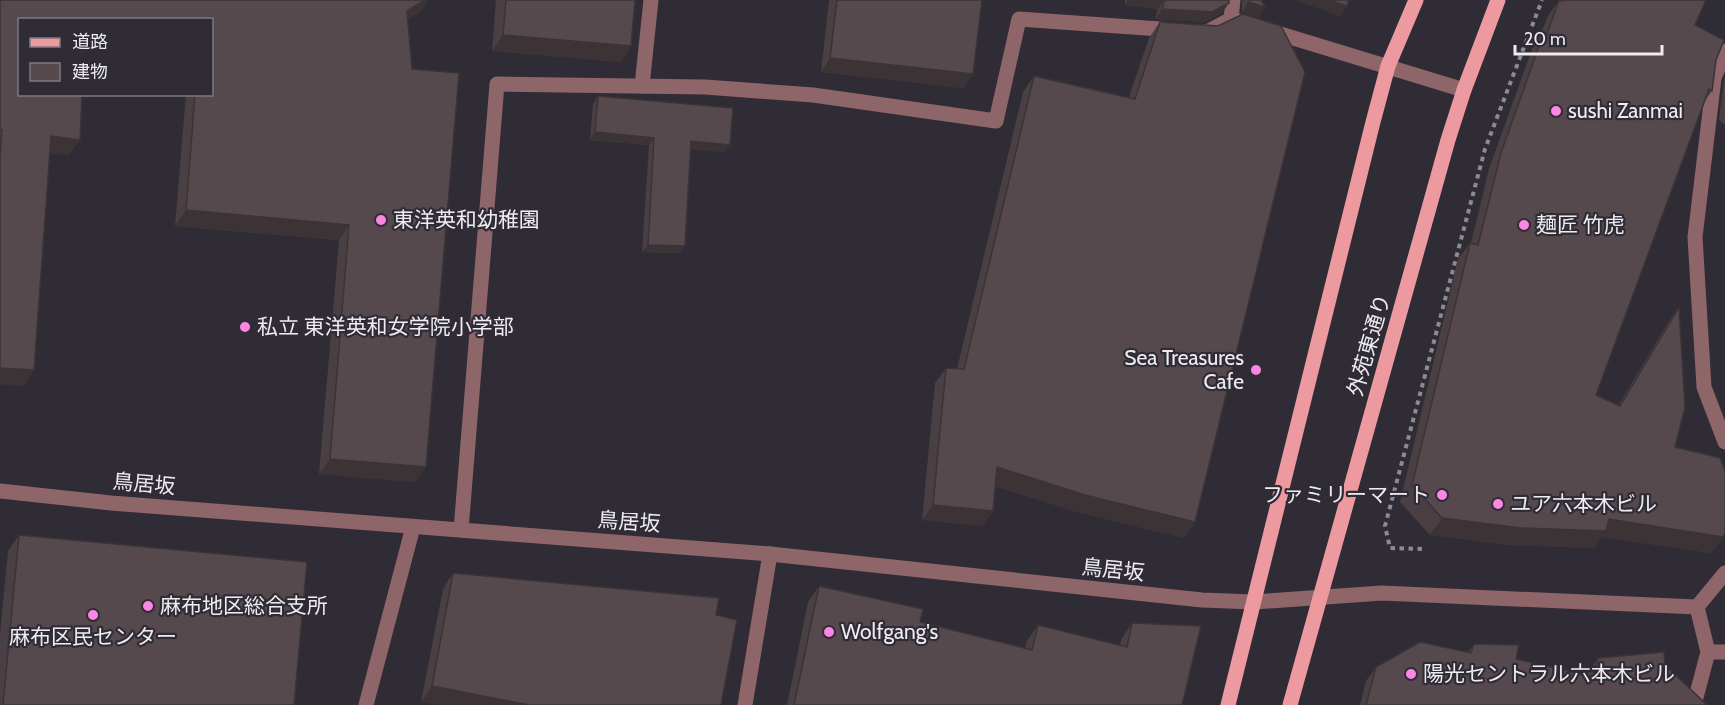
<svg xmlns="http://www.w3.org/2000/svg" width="1725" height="705" font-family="Cabin,'Noto Sans JP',sans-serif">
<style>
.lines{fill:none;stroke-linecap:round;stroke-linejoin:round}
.path{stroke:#8d8a92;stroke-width:4;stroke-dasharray:4.5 4.5;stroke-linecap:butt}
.service{stroke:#8e6568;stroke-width:15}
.minor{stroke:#8e6568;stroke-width:15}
.tertiary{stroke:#8e6568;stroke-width:15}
.primary{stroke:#ed99a0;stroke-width:15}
.wall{fill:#4a3f43}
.shaded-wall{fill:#3c3337}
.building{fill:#56494e;stroke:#3c3337;stroke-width:1.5}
.poi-dot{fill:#fc86e4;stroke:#302c36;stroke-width:2}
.labels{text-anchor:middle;stroke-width:4.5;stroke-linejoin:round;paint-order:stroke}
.poi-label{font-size:21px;fill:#eeecf2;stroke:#302c36;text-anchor:start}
.street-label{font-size:21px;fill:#eeecf2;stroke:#302c36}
</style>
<rect width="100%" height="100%" fill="#302c36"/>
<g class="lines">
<path class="path" d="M 1422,549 L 1390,548 L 1385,526 L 1485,149 L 1542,0"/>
<path class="service" d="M 1725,51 L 1714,78 L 1695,237 L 1704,387 L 1725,442
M 642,86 L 651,0
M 1725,573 L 1697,607 L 1708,652 L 1725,652
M 1694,705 L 1708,652"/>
<path class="minor" d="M 1233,0 L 1231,19 L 1238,21
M 1267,30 L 1464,90
M 1201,32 L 1207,32 L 1231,19
M 461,530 L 497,84 L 705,87 L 813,95 L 996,121 L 1019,19 L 1174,30
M 1254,602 L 1382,593 L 1697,607
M 366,705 L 413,527
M 745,705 L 770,554"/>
<path class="tertiary" d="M 0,491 L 111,503 L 770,554 L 1202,600 L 1254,602"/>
<path class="primary" d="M 1228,705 L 1373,122 L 1388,66 L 1416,0
M 1290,705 L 1448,140 L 1464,90 L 1498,0"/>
</g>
<path class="wall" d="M 0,0 L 421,12 L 407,19 L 415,482 L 319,474 L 339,240 L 175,226 L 186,94 L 212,94 L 212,20 L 20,20 L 80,140 L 69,155 L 50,153 L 34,370 L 23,386 L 0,384 Z
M 494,0 L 635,0 L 631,46 L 621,62 L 492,51 L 496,0 Z
M 829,0 L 982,0 L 973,74 L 963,88 L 821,72 Z
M 1125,0 L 1229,0 L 1222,13 L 1205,22 L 1155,19 L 1158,9 L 1125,5 Z
M 1242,0 L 1261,0 L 1258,17 L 1242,12 Z
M 1559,0 L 1706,0 L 1695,25 L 1716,60 L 1712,91 L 1704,102 L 1596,395 L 1618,406 L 1667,324 L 1679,307 L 1675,447 L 1723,537 L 1711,553 L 1602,537 L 1594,548 L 1509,545 L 1430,535 L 1400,502 L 1458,259 L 1470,243 L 1471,243 L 1489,169 L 1532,49 L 1539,38 L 1548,16 Z
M 1160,22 L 1195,522 L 1184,538 L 1074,511 L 995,486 L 993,511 L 982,526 L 922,520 L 935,383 L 946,368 L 957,369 L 1023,92 L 1034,76 L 1129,97 L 1149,38 Z
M 1725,77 L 1725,125 L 1719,120 L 1724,80 Z
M 598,96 L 725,152 L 690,149 L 685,246 L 679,253 L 642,252 L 649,145 L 590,140 L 593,104 Z
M 19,535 L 294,705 L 0,705 L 0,634 L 8,551 Z
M 453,573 L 716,615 L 721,705 L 439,705 L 421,702 L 443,589 Z
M 819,586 L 920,622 L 1025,648 L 1027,641 L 1038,625 L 1120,645 L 1122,638 L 1132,623 L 1182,705 L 787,705 L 808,602 Z
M 1474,644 L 1516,659 L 1587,675 L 1588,673 L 1598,658 L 1665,665 L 1707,705 L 1360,705 L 1366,681 L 1376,667 L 1468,652 Z"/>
<path class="shaded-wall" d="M 425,0 L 429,0 L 421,12 L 396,26 L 407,11 Z
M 1128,0 L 1164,0 L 1158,9 L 1125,5 Z
M 1294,0 L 1329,0 L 1347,6 L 1340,16 Z
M 1248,2 L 1265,7 L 1258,17 L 1242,12 Z
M 1229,3 L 1222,13 L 1205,22 L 1155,19 L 1162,9 Z
M 503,35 L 631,46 L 621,62 L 492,51 Z
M 830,58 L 973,74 L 963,88 L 821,72 Z
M 595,132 L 654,138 L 649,145 L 590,140 Z
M 51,136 L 80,140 L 69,155 L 41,152 Z
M 691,141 L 730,145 L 725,152 L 686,149 Z
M 186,210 L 349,225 L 339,240 L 175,226 Z
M 648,245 L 685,246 L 679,253 L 642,252 Z
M 0,368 L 34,370 L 23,386 L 0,384 Z
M 330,459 L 426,467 L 415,482 L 319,474 Z
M 997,467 L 1195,522 L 1184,538 L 1074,511 L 986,483 Z
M 933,505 L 993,511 L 982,526 L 922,520 Z
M 1442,518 L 1609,519 L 1723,537 L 1711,553 L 1602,537 L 1594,548 L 1509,545 L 1430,535 Z
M 432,686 L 529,705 L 439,705 L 421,702 Z"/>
<path class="building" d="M 0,0 L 425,0 L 407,11 L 412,69 L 459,73 L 426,467 L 330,459 L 349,225 L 186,210 L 195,94 L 212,94 L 212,20 L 20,20 L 20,94 L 82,94 L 80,140 L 51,136 L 34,370 L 0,368 L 0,158 L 2,130 L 0,130 Z
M 506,0 L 635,0 L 631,46 L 503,35 Z
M 837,0 L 982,0 L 973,74 L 830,58 Z
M 1165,0 L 1229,0 L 1229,3 L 1212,12 L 1162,9 Z
M 1249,0 L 1261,0 L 1265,7 L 1248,2 Z
M 1329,0 L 1349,0 L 1347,6 Z
M 1559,0 L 1563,1 L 1563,0 L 1706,0 L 1695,25 L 1724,40 L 1716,60 L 1712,91 L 1709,89 L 1596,395 L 1620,406 L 1679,307 L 1685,408 L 1675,447 L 1720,458 L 1725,471 L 1725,533 L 1723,537 L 1609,519 L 1606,531 L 1521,528 L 1442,518 L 1412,485 L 1470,243 L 1478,245 L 1501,153 L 1544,32 L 1547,34 Z
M 1243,14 L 1281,26 L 1305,72 L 1195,522 L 1085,495 L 997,467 L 993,511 L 933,505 L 946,368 L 964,369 L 1034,76 L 1135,99 L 1160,22 L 1218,26 Z
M 598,96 L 733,108 L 730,145 L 691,141 L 685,246 L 648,245 L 654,138 L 595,132 Z
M 19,535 L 307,562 L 294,705 L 3,705 Z
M 453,573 L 719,598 L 716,615 L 737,620 L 721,705 L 529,705 L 432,686 Z
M 819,586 L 923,609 L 920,622 L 1032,650 L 1038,625 L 1127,647 L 1132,623 L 1201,626 L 1182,705 L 794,705 Z
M 1420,642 L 1471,653 L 1474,644 L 1519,645 L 1516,659 L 1594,677 L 1598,658 L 1664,652 L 1665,665 L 1707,705 L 1366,705 L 1376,667 Z"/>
<g class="poi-dot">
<circle cx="1556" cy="111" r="6"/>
<circle cx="381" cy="220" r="6"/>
<circle cx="1524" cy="225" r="6"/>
<circle cx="245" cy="327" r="6"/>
<circle cx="1256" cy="370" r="6"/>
<circle cx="1442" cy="495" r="6"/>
<circle cx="1498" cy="504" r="6"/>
<circle cx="148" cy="606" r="6"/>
<circle cx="93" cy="615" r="6"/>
<circle cx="829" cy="632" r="6"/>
<circle cx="1411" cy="674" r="6"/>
</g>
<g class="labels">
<g class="poi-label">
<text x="1568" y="118">sushi Zanmai</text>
<text x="393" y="227">東洋英和幼稚園</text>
<text x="1536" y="232">麺匠 竹虎</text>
<text x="257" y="334">私立 東洋英和女学院小学部</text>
<text x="1244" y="365" text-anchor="end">Sea Treasures<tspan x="1244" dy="24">Cafe</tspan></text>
<text x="1430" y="502" text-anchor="end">ファミリーマート</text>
<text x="1510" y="511">ユア六本木ビル</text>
<text x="160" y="613">麻布地区総合支所</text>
<text x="841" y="639">Wolfgang's</text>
<text x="93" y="644" text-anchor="middle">麻布区民センター</text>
<text x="1423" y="681">陽光セントラル六本木ビル</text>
</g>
<g class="street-label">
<text transform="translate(1369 345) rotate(-74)" y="7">外苑東通り</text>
<text transform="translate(144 484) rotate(5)" y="7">鳥居坂</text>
<text transform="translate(629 522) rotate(4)" y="7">鳥居坂</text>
<text transform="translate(1113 570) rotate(6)" y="7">鳥居坂</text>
</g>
</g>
<rect x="18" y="18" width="195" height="78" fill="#302c36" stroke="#7c7981" stroke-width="1.5"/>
<rect x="30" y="38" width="30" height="9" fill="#ed99a0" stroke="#7c7981" stroke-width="1.5"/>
<text x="72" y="48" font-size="18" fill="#eeecf2">道路</text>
<rect x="30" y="63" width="30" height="18" fill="#56494e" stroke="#7c7981" stroke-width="1.5"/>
<text x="72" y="78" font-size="18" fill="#eeecf2">建物</text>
<path d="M1515 45v9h147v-9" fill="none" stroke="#eeecf2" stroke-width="3"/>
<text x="1524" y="45" font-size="18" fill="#eeecf2" stroke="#302c36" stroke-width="4.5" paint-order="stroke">20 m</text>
</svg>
